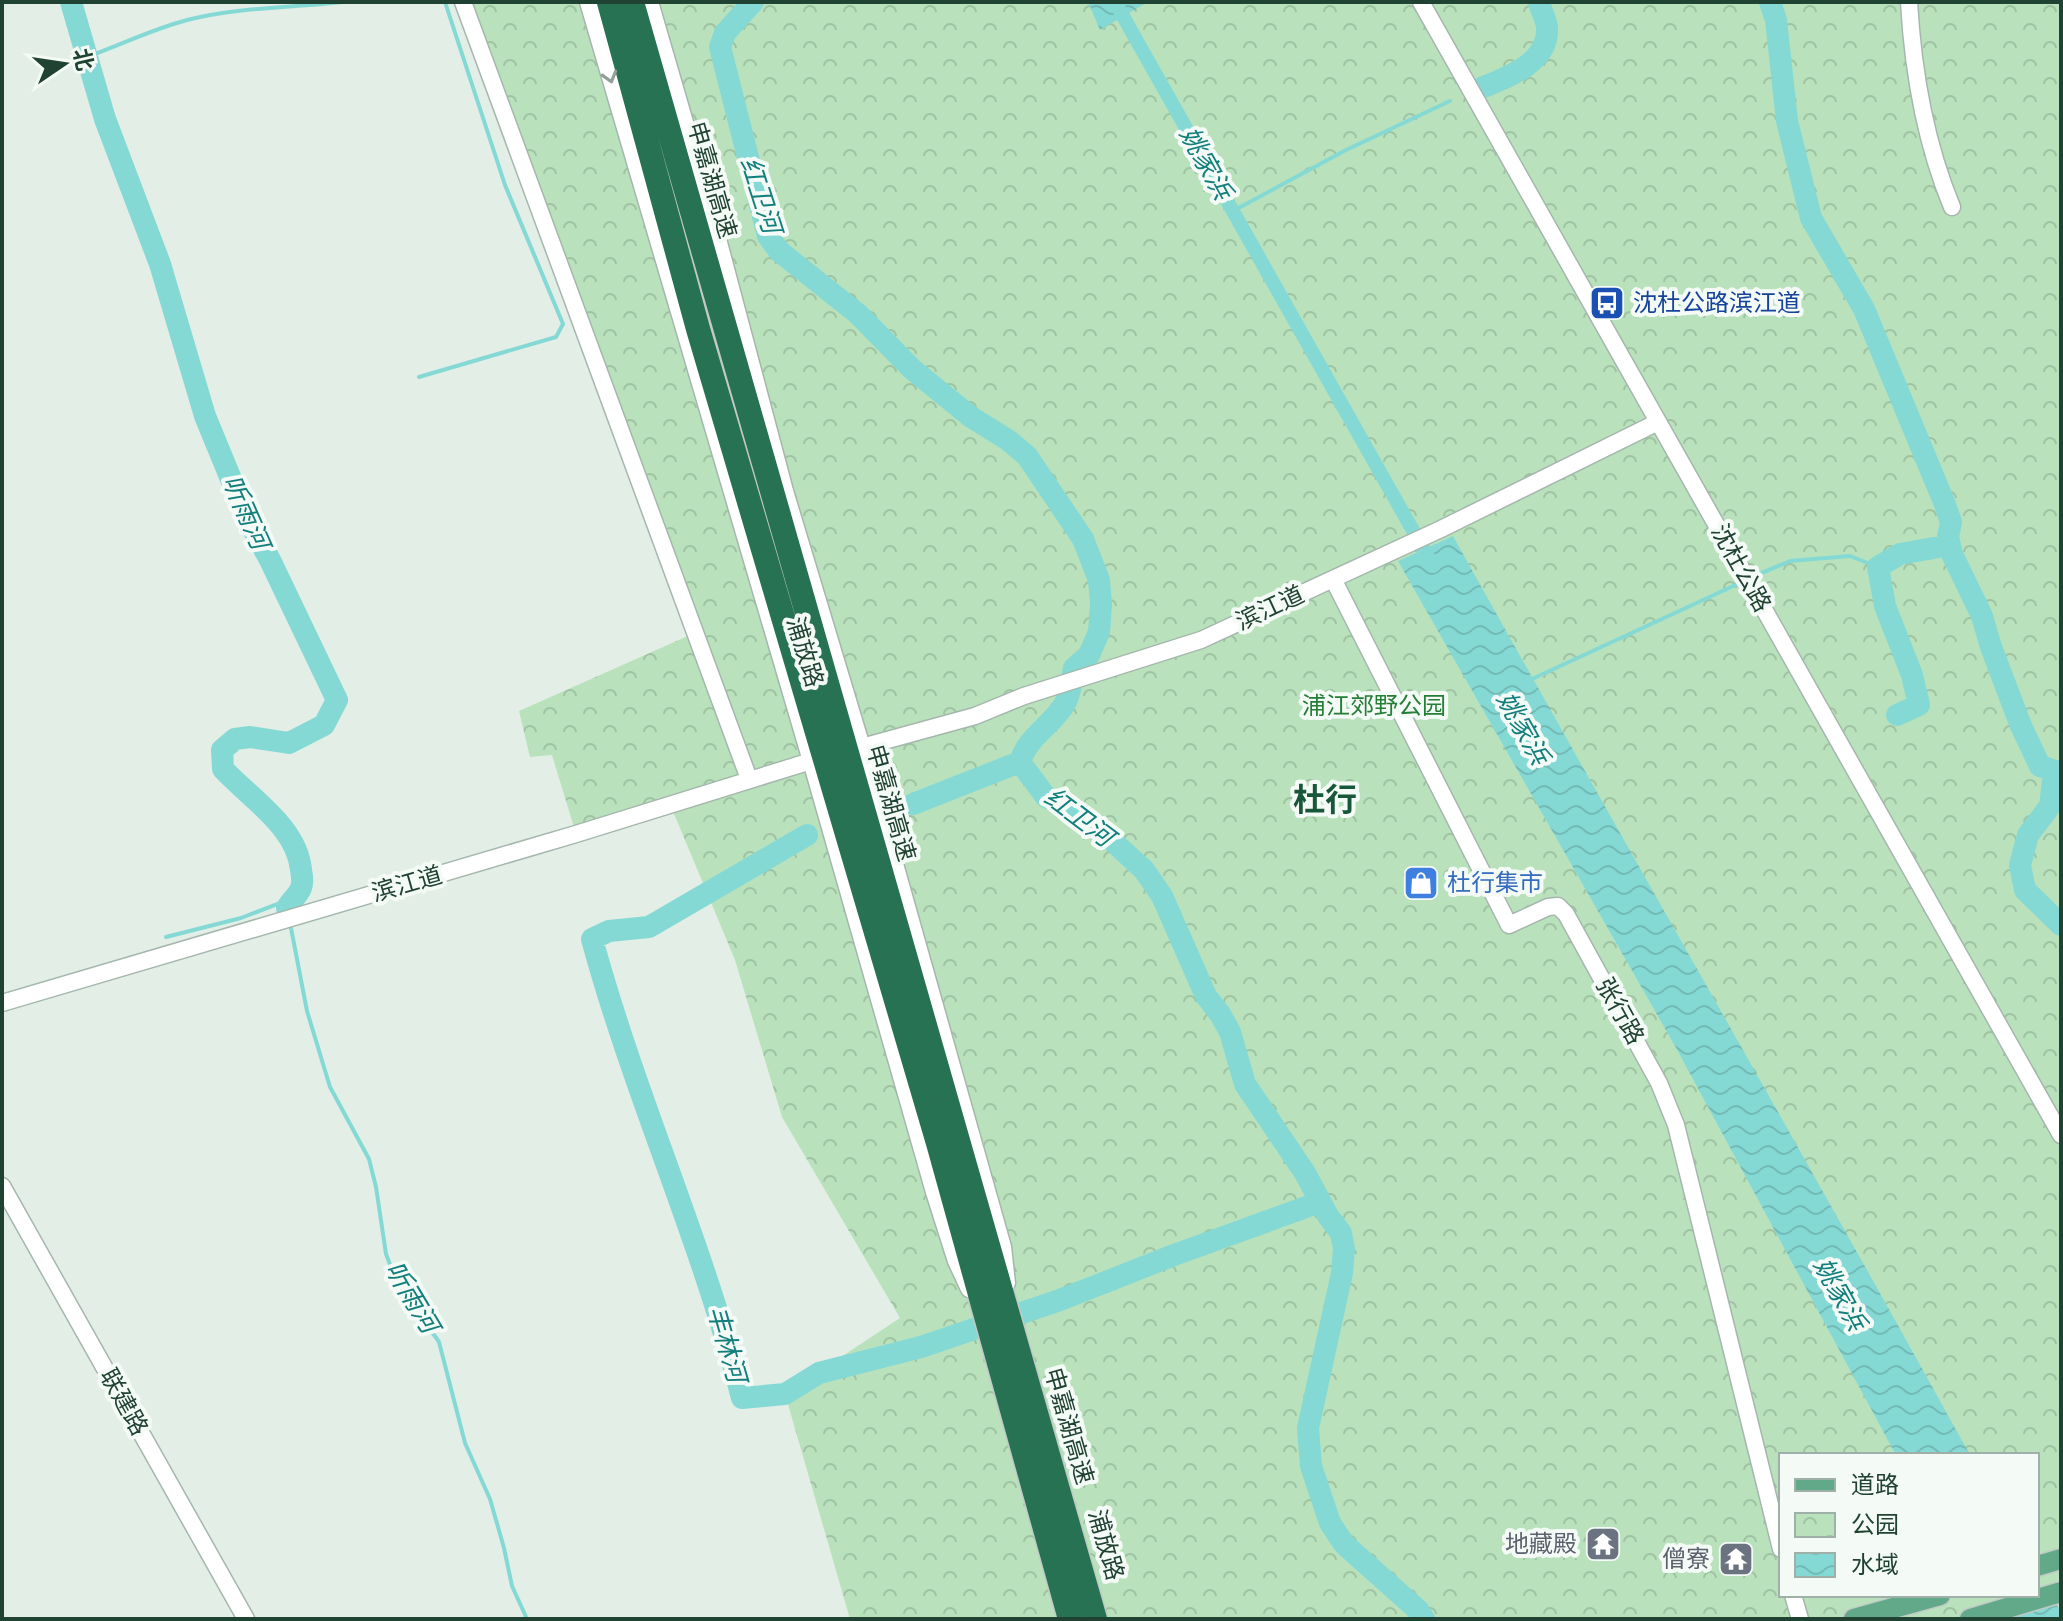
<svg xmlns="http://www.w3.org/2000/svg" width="2063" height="1621" font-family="Montserrat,'Noto Sans SC',sans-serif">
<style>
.park{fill:url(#park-crowns);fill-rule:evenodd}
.water{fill:url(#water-waves)}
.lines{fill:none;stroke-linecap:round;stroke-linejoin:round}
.stream{stroke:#85d9d5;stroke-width:4}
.canal{stroke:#85d9d5;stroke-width:14}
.river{stroke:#85d9d5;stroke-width:22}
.minor-casing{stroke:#a5b7ad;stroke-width:19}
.major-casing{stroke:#c1cac6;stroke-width:23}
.highway-casing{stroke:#c1cac6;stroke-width:27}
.minor{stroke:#fff;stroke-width:16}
.major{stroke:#62a989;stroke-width:20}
.highway{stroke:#287254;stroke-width:24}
.oneway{stroke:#90a098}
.labels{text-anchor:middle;stroke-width:8;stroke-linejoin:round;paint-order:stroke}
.street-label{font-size:24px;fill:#204232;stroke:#f4faf6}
.transit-label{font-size:24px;fill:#164399;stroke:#f4faf6;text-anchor:start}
.park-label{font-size:24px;fill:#257e36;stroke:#f4faf6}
.shop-label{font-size:24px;fill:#366cbe;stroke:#f4faf6;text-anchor:start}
.worship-label{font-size:24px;fill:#5b616d;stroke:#f4faf6;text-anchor:end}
.water-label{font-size:26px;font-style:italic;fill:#137f7c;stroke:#f4faf6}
.district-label{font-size:32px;font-weight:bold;fill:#19573b;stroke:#f4faf6}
</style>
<defs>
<pattern id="park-crowns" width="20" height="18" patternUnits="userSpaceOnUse" patternTransform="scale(2)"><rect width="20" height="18" fill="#b9e2bc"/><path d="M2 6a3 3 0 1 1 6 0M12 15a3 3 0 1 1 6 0" fill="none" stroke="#9fc3a2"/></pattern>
<pattern id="water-waves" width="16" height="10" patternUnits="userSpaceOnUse" patternTransform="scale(2)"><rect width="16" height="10" fill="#85d9d5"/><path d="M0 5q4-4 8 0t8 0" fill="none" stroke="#73bbb7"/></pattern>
</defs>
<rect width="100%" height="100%" fill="#e3eee7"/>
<path class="park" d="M 465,2 L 2061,2 L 2061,1619 L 850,1619 L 785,1394 L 900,1318 L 782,1117 L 735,960 L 670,804 L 576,834 L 552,755 L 530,757 L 519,711 L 690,635 ZM 1781,1455 L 2037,1455 L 2037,1595 L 1781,1595 Z"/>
<path class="water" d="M 1088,2 L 1148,2 L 1100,30 Z
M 1453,536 C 1624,843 1800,1147 1970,1455 L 1896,1455 L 1675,1046 L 1398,561 Z
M 2056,1604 L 2061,1612 L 2061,1619 L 2005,1619 Z"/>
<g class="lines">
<path class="stream" d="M 87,57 C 120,45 153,29 187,20 C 237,7 291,8 342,2
M 1233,211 L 1346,150 L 1450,101
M 419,377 L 556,337 L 563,324 L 505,185 L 445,2
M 1750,578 L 1790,561 L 1850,556 L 1878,567
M 1532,679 L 1742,582
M 291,928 L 307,1011 L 330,1087 L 369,1159 L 376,1187 L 386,1254 L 396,1280 L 439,1342 L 465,1443 L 490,1499 L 504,1548 L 512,1586 L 527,1619
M 166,937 L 241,918 L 293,898"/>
<path class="canal" d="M 1115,2 L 1433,566"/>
<path class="river" d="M 71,2 L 105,119 L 160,264 L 205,416 L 247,518 L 270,560 L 337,700 L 324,725 L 289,743 L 250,737 L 235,739 L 222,750 L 223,769 C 251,799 297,827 301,870 C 302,875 303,884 301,888 C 298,896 290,901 287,908
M 753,2 L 725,33 L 720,47 L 768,236 L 779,251 L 858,314 L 912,369 L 971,417 L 1008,440 L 1027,456 L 1083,539 L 1099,580 L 1101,604 L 1099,632 L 1089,655 L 1074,668 C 1071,681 1071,694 1064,705 C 1050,727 1027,737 1020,762 L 1046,797 L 1076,812 L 1107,836 L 1144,870 L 1162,896 L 1206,996 L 1220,1014 L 1230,1032 L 1245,1084 L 1305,1173 L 1328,1216 L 1341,1233 L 1344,1249 L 1342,1273 L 1308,1428 L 1311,1466 L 1330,1523 L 1344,1544 L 1419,1611 L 1424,1619
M 1770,2 L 1776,20 L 1787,121 L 1811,218 L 1864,309 L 1944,502 L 1951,522 L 1948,537 L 1952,554 L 1982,616 L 1991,647 L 2021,726 L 2040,766 L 2061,773
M 1481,88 C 1507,78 1550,62 1547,27 C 1546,19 1541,10 1539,2
M 1897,715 L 1919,705 L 1912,675 L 1885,606 L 1878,567 L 1900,554 L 1950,545
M 2054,771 L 2050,806 L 2028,835 L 2020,865 L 2025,890 L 2061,925
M 913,804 L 1020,762
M 807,835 L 649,927 L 609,931 L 592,939 C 634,1094 702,1241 742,1398 L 785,1394 L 819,1373 L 921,1347 L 1060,1300 L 1174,1255 L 1320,1202"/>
<g class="minor-casing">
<path id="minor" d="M 463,2 L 749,779
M 588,2 L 811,761 L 934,1192 L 956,1261 L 969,1289
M 650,2 L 709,205 L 785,491 L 862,747 L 1003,1247 L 1007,1283
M 1421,2 L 2061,1135
M 1909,2 C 1913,72 1925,142 1952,207
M 1333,579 L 1509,925 L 1548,907 L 1558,906 L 1566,914 L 1659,1083 L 1676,1125 L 1781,1549
M 862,747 L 975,716 L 1024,696 L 1201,640 L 1441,529 L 1658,422
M 2,1003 L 576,834 L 811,761
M 2,1186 L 246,1619
M 1793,1595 L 1800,1619"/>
</g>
<g class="major-casing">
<path id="major" d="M 2037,1566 L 2061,1559
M 1854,1619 L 1940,1595
M 1970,1619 L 2061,1592"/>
</g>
<g class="highway-casing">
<path id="highway" d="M 609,2 L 698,329 L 938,1143 L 1070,1619
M 632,2 L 1095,1619"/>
</g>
<use href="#minor" class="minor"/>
<use href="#major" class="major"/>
<use href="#highway" class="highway"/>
</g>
<defs><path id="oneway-chevron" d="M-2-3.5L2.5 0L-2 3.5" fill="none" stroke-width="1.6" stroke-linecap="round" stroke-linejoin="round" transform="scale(2)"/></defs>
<use class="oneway" href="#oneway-chevron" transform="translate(610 77) rotate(74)"/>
<defs>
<g id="bus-square" transform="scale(1.8)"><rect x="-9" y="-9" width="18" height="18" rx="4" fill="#1a4fb4" stroke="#f4faf6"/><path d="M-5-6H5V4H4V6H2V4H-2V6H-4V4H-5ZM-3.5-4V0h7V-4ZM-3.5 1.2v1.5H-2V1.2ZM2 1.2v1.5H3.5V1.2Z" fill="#fff"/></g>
<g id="shop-square" transform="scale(1.8)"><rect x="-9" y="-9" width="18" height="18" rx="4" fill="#3f7fe0" stroke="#f4faf6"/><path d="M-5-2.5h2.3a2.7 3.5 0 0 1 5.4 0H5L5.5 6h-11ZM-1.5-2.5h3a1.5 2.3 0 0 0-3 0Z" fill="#fff"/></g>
<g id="temple-square" transform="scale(1.8)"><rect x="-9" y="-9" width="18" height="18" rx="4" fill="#6b7280" stroke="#f4faf6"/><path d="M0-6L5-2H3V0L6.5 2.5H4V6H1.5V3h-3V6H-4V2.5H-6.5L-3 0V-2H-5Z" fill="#fff"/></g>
</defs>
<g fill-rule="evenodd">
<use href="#bus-square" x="1607" y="303"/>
<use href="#shop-square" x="1421" y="883"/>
<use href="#temple-square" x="1603" y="1544"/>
<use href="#temple-square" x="1736" y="1559"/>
</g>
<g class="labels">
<g class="street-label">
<text transform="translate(712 180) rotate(74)" y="8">申嘉湖高速</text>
<text transform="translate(1741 568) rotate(61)" y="8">沈杜公路</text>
<text transform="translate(1270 608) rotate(-25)" y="8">滨江道</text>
<text transform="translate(805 652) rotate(73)" y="8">浦放路</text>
<text transform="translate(891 803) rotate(74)" y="8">申嘉湖高速</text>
<text transform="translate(407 884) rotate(-16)" y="8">滨江道</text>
<text transform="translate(1620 1011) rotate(61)" y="8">张行路</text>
<text transform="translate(124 1402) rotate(61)" y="8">联建路</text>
<text transform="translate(1069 1426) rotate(74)" y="8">申嘉湖高速</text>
<text transform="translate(1106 1545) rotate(74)" y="8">浦放路</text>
</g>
<g class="transit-label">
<text x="1633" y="311">沈杜公路滨江道</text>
</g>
<g class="park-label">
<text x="1374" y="714">浦江郊野公园</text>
</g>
<g class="shop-label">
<text x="1447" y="891">杜行集市</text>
</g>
<g class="worship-label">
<text x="1577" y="1552">地藏殿</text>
<text x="1710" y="1567">僧寮</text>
</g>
<g class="water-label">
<text transform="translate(1206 163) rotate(61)" y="9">姚家浜</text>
<text transform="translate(761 195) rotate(72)" y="9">红卫河</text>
<text transform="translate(246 512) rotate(66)" y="9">听雨河</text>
<text transform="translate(1523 728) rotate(61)" y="9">姚家浜</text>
<text transform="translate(1079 817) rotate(37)" y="9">红卫河</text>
<text transform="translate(1840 1294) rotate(61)" y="9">姚家浜</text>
<text transform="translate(412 1297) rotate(59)" y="9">听雨河</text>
<text transform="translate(727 1344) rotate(74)" y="9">丰林河</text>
</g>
<g class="district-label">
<text x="1325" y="811">杜行</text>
</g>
</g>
<rect width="2063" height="1621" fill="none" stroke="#204232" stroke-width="8"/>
<rect x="1779" y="1453" width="260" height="144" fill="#f4faf6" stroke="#9fb0a8" stroke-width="2"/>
<rect x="1795" y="1479" width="40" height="12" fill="#62a989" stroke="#9fb0a8" stroke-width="2"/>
<text x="1851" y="1493" font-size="24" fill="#204232">道路</text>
<rect x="1795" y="1513" width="40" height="24" fill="url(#park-crowns)" stroke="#9fb0a8" stroke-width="2"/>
<text x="1851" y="1533" font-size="24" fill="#204232">公园</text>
<rect x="1795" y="1553" width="40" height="24" fill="url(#water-waves)" stroke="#9fb0a8" stroke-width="2"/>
<text x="1851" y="1573" font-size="24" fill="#204232">水域</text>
<g transform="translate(64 64) rotate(77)" stroke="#f4faf6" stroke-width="6" paint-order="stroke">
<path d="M0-6L14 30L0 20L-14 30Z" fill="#204232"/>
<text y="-12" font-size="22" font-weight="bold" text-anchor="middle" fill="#204232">北</text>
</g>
</svg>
